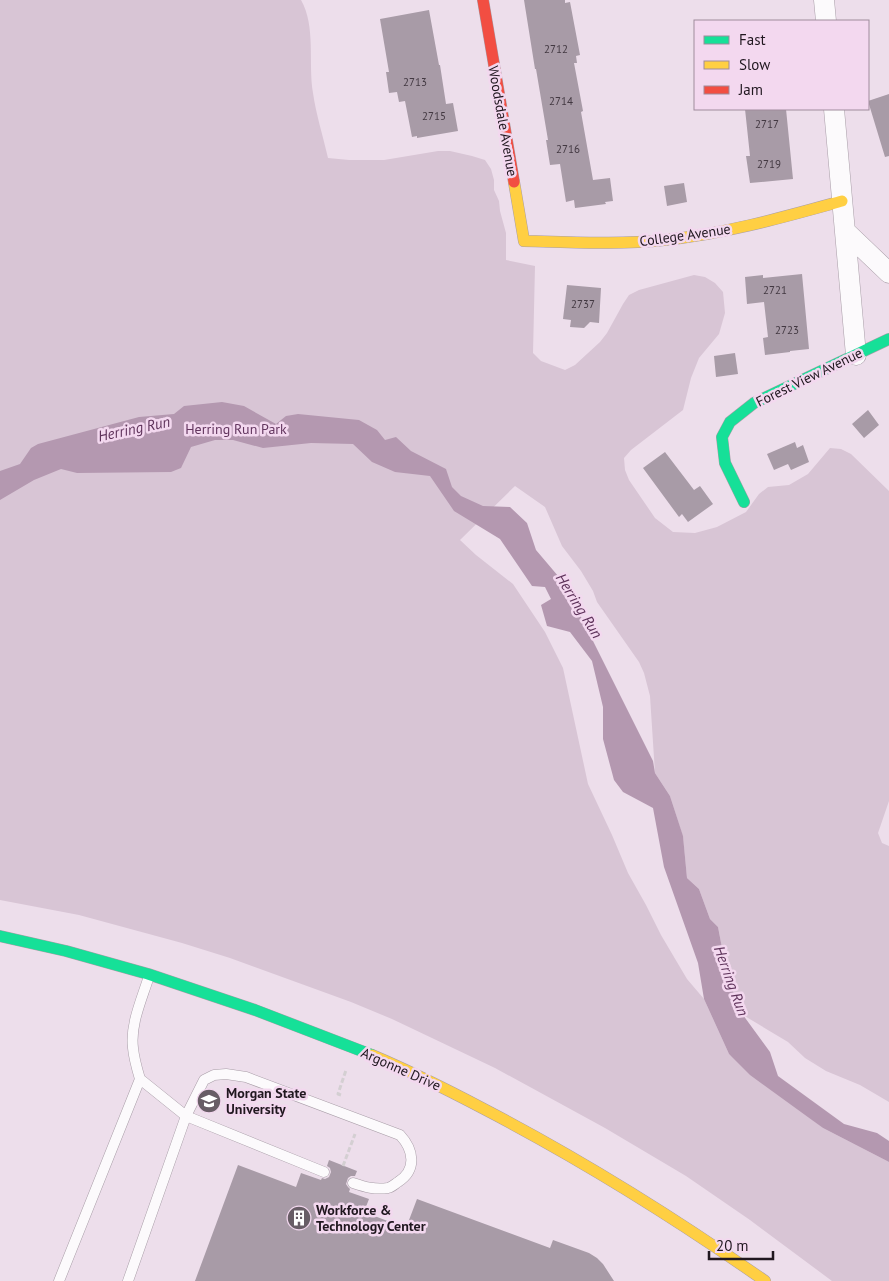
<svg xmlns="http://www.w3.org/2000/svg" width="889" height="1281" font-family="'PT Sans',sans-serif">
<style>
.green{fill:#d8c5d5}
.water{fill:#b498b0}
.building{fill:#a89ba7}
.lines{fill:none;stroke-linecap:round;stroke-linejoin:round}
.lane-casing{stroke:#a89da7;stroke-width:11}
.street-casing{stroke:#a89da7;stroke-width:21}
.fast-casing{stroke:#a89da7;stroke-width:12}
.slow-casing{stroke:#a89da7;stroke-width:12}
.jam-casing{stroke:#a89da7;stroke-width:12}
.path{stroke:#d4cfd2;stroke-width:3;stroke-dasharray:5 2.5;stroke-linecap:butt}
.lane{stroke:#fcfafc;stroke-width:10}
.street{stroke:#fcfafc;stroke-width:20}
.fast{stroke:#16e098;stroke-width:11}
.slow{stroke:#ffcf43;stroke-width:11}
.jam{stroke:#f24e42;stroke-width:11}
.labels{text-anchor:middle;stroke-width:5;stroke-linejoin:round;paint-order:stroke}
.number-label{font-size:11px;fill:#423841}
.street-label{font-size:14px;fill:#20171f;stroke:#f3d8ef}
.park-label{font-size:14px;fill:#63365f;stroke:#f3d8ef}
.poi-label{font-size:14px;font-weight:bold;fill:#20171f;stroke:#f3d8ef;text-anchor:start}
.water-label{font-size:15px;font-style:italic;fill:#5e325a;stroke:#f3d8ef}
</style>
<rect width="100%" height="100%" fill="#eddeeb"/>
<path class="green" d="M 0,0 L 301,0 C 316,26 308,63 313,93 C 316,114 323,136 328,158 L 349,160 L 384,160 L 438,151 L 450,151 L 472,156 L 485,160 L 491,169 L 494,180 L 494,190 L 499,201 L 500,211 L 506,233 L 506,260 L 535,266 L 533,353 L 541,361 L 565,370 L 575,365 L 600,342 L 607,333 L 623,304 L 629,295 L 639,290 L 694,275 L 705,277 L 715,283 L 723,292 L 725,313 L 719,334 L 699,358 L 691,378 L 683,410 L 631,450 L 624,458 L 625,470 L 629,480 L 655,518 L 673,532 L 695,533 L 717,527 L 746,512 L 759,494 L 768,487 L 789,485 L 808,474 L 830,448 L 841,449 L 851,454 L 889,491 L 889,801 L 878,833 L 882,843 L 889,846 L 889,1102 L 860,1085 L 826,1071 L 805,1058 L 788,1042 L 743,1015 L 728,979 L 718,927 L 710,919 L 699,889 L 687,878 L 683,837 L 670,796 L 655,773 L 650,696 L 644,673 L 639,662 L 597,602 L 593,591 L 581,571 L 562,546 L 545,507 L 515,486 L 460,540 L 476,555 L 513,584 L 545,632 L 563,668 L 588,784 L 612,835 L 628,873 L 646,905 L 661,935 L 687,979 L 704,999 L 729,1054 L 823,1128 L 889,1162 L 889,1281 L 832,1281 L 750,1220 L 686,1176 L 605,1128 L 495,1068 L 392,1019 L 351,1002 L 230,958 L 182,943 L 79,915 L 0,900 Z"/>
<path class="water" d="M 222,402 L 244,406 L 276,424 L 286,416 L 298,414 L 359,420 L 377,430 L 385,440 L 396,437 L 411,451 L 446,469 L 452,487 L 461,496 L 483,506 L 510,507 L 527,523 L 536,550 L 564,583 L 653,761 L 655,773 L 670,796 L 683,836 L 687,878 L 699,889 L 710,919 L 718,927 L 728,979 L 743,1015 L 770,1052 L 778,1076 L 844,1124 L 877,1133 L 889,1141 L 889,1162 L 823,1128 L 750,1075 L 729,1054 L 704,999 L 698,963 L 664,867 L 653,808 L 623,792 L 614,780 L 603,739 L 603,707 L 592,661 L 570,632 L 547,626 L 541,605 L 551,599 L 545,587 L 532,586 L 500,539 L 454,511 L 430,476 L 395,472 L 372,462 L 353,444 L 311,443 L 263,448 L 233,440 L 215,440 L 191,447 L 181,468 L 171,472 L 77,473 L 61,469 L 34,480 L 0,500 L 0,471 L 20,464 L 31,448 L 38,444 L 139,417 L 174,414 L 184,406 Z"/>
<path class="building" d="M 524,0 L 565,0 L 565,3 L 570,2 L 580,55 L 576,56 L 577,63 L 574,63 L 583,111 L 581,112 L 593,180 L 610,178 L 613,201 L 605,202 L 606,204 L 575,208 L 574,200 L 566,202 L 560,164 L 550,165 L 546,140 L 548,140 L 536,69 L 535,69 Z
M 429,10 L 439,65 L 440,65 L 446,104 L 453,103 L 458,131 L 417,138 L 417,136 L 412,137 L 405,101 L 399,102 L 397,92 L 389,93 L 386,72 L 389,72 L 380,19 Z
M 889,94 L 889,156 L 885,157 L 868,101 Z
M 745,109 L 786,109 L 793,179 L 750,183 L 746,156 L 750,156 Z
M 684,183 L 687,202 L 667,206 L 664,186 Z
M 802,274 L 809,349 L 790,351 L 790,352 L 765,355 L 763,338 L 768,337 L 764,302 L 747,304 L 745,277 L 763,275 L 763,278 Z
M 567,285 L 601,288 L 599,323 L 590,322 L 584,328 L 570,327 L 571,320 L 563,319 Z
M 735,353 L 738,374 L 716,377 L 714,356 Z
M 868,410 L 879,425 L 864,438 L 852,424 Z
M 795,442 L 797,448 L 803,445 L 809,462 L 791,470 L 788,464 L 774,470 L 767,454 Z
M 665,452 L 694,490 L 700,486 L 713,504 L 688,522 L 682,514 L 679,517 L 643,468 Z
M 329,1160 L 357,1171 L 355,1176 L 351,1176 L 348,1178 L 346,1184 L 348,1187 L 350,1189 L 349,1192 L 369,1199 L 364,1212 L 406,1228 L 417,1199 L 550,1248 L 553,1240 L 589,1253 L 597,1258 L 603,1264 L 614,1281 L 195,1281 L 238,1165 L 296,1187 L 301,1173 L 321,1180 L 322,1178 L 325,1179 L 329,1177 L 331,1172 L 330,1168 L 327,1166 Z"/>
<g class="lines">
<g class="lane-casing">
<path id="lane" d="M 324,1172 L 186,1116 L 204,1080 L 214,1075 L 226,1074 L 246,1077 L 400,1135 C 414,1150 417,1170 398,1182 C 395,1184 392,1187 388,1188 C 375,1190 365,1187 353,1183
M 59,1281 L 140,1079 C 137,1069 134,1059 133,1048 C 130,1024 142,999 149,976
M 128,1281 L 186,1116 L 140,1079"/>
</g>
<g class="street-casing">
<path id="street" d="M 824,0 L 826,21
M 834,109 L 856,355
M 845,231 L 889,273"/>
</g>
<g class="fast-casing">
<path id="fast" d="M 744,502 L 725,463 L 722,437 L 730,422 L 754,403 L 889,339
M 0,936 L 66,951 L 148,974 L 255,1010 L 372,1055"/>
</g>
<g class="slow-casing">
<path id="slow" d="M 514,182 L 524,241 C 571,242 618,245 664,240 C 725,234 784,217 842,201
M 372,1055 C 410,1071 448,1090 484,1109 C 582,1160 675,1218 765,1281"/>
</g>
<g class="jam-casing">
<path id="jam" d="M 483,0 L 514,182"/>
</g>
<path class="path" d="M 341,1095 L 338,1094 L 346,1070
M 343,1166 L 355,1134"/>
<use href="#lane" class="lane"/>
<use href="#street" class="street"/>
<use href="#fast" class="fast"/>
<use href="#slow" class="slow"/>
<use href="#jam" class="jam"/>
</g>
<defs>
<g id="university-disc" transform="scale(1.25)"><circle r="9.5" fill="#685d66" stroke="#f3d8ef"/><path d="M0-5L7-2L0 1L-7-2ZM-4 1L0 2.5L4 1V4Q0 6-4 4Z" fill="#fff"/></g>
<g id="building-disc" transform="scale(1.25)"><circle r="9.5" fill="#685d66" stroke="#f3d8ef"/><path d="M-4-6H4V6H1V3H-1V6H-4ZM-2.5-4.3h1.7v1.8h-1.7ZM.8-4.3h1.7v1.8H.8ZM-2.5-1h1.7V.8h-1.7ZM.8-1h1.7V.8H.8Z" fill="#fff"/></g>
</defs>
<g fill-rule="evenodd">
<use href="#university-disc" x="209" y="1101"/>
<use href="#building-disc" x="299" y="1218"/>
</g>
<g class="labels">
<g class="number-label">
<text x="556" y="53">2712</text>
<text x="415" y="86">2713</text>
<text x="561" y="105">2714</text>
<text x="434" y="120">2715</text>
<text x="767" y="128">2717</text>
<text x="568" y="153">2716</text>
<text x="769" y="168">2719</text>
<text x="775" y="294">2721</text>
<text x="583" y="308">2737</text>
<text x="787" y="334">2723</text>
</g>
<g class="street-label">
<text transform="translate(503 121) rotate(80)" y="5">Woodsdale Avenue</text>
<text transform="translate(685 235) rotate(-8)" y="5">College Avenue</text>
<text transform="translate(809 377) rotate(-26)" y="5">Forest View Avenue</text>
<text transform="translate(401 1069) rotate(24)" y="5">Argonne Drive</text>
</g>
<g class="park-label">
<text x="236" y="434">Herring Run Park</text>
</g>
<g class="poi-label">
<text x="226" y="1098">Morgan State<tspan x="226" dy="16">University</tspan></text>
<text x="316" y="1215">Workforce &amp;<tspan x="316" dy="16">Technology Center</tspan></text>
</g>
<g class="water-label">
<text transform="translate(134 429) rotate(-12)" y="5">Herring Run</text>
<text transform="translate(579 606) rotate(58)" y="5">Herring Run</text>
<text transform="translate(731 981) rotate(70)" y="5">Herring Run</text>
</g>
</g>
<rect x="694" y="20" width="175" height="90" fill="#f3d8ef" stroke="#9f8b9c"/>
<rect x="704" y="36" width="25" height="8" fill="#16e098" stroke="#9f8b9c"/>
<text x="739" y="45" font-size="15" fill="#20171f">Fast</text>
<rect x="704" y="61" width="25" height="8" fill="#ffcf43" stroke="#9f8b9c"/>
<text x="739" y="70" font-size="15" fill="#20171f">Slow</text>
<rect x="704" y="86" width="25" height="8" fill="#f24e42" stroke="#9f8b9c"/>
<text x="739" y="95" font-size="15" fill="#20171f">Jam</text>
<path d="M709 1251v8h64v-8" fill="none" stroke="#20171f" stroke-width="2.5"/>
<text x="716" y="1251" font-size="15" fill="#20171f" stroke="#f3d8ef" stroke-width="4" paint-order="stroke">20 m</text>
</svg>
